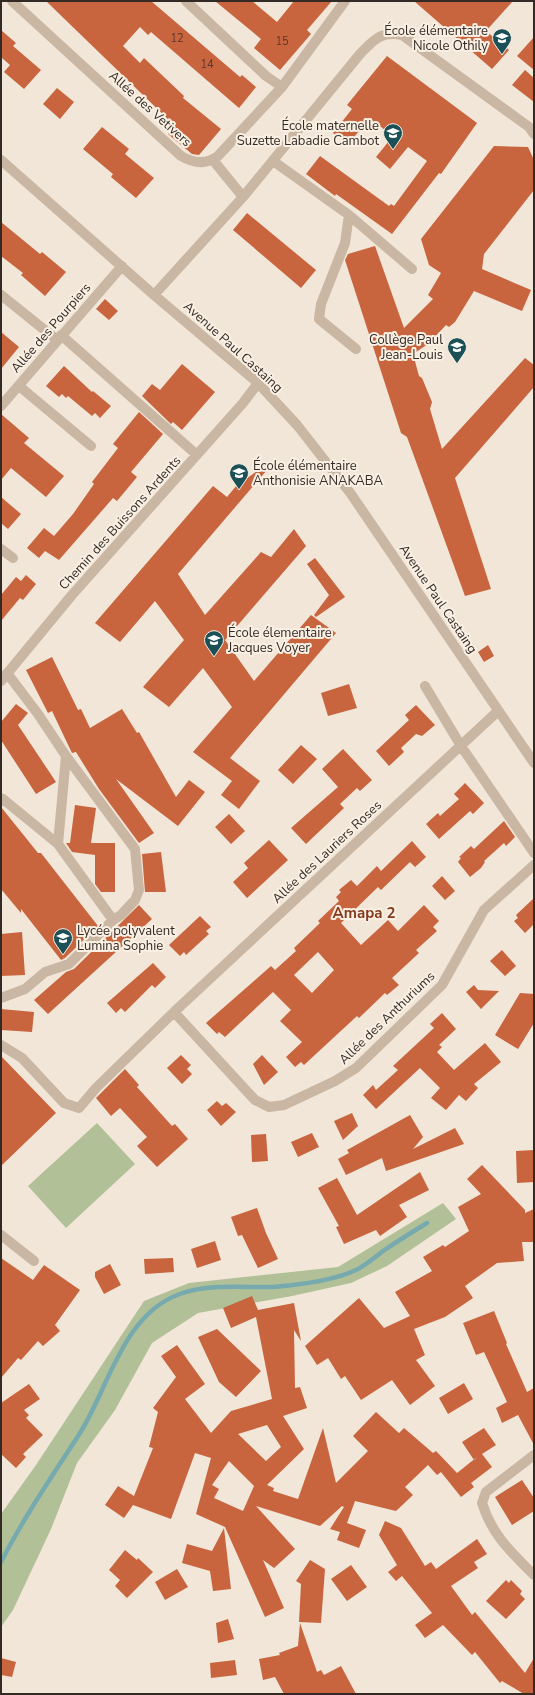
<svg xmlns="http://www.w3.org/2000/svg" width="535" height="1695" viewBox="0 0 535 1695" font-family="'Nunito Sans',sans-serif">
<style>
.green{fill:#b1c097}
.lines{fill:none;stroke-linecap:round;stroke-linejoin:round}
.stream{stroke:#76aaae;stroke-width:4.5}
.building{fill:#c8643e;fill-rule:evenodd}
.minor{stroke:#c9b6a3;stroke-width:10}
.labels{text-anchor:middle;dominant-baseline:central;stroke-width:4;stroke-linejoin:round;paint-order:stroke}
.number-label{font-size:11px;fill:#59382b}
.poi-label{font-size:13px;fill:#342a25;stroke:#f9f0e3;text-anchor:end}
.street-label{font-size:13px;fill:#342a25;stroke:#f9f0e3}
.quarter-label{font-size:15px;font-weight:bold;fill:#84391d;stroke:#f9f0e3}
</style>
<rect width="100%" height="100%" fill="#f1e6d7"/>
<path class="green" d="M97 1123 135 1164 66 1228 28 1186Z
M443 1203 456 1219 387 1266 351 1283 292 1296 198 1313 152 1343 115 1410 77 1463 51 1529 13 1610 1 1627V1514L36 1465 144 1301 189 1283 338 1267Z"/>
<g class="lines">
<path class="stream" d="M1 1562C24 1517 53 1475 80 1433 109 1387 123 1314 180 1294 210 1283 243 1288 273 1287 297 1285 335 1280 356 1270 366 1265 375 1257 383 1251 398 1241 412 1232 427 1223"/>
</g>
<path class="building" d="M46 1H151L240 77 242 75 256 87 239 108 151 32 148 35 140 27 123 46 140 63 144 58 184 96 183 98 221 129 199 155 192 154 168 134 175 126Z
M215 1H252L277 22 294 1H332L307 30 311 34 280 70 254 48 261 39Z
M414 1H513L486 31 509 50 492 69Z
M1 30 16 43 13 46 41 70 24 89 4 72 10 65 2 58 1 60Z
M534 37V70L517 56Z
M387 56 477 123 441 174 439 173 392 234 336 194 335 196 306 174 320 156 389 206 391 204 394 206 427 161 408 147 390 169 376 157 393 136 369 118 348 145 333 133 352 109 347 105Z
M525 70 534 78V102L512 85Z
M57 88 74 102 60 119 43 104Z
M102 127 129 149 125 154 154 178 136 198 111 177 113 174 83 149Z
M494 146 528 147 534 160V190L484 254 482 269 531 290 522 311 474 291 455 322 449 327 446 325 428 344 413 354 419 376 422 378 432 402 430 409 442 449 525 358 534 365V387L455 478 491 589 465 596 407 437 401 433 345 260 348 254 375 246 404 328 433 299 428 295 441 273 429 265 421 239Z
M247 213 316 270 301 288 233 230Z
M1 222 40 254 42 252 66 272 45 296 21 275 23 273 1 256Z
M105 299 118 311 109 320 96 309Z
M1 332 19 347 1 369Z
M182 364 215 392 182 430 173 422 171 424 142 396 152 384 160 390Z
M64 366 92 392 93 391 111 406 100 418 95 413 92 416 68 396 66 398 62 394 59 397 46 386Z
M139 412 163 434 131 472 137 477 117 501 113 498 59 560 45 551 39 558 27 548 44 528 54 536 73 514 94 484 92 482 118 448 113 444Z
M1 414 29 438 24 443 64 476 46 497 11 468 1 480Z
M264 466 267 470 178 574 205 615 261 552 271 557 294 529 306 546 225 640 254 681 311 615 336 633 230 758 260 781 239 809 221 795 232 781 193 752 232 707 203 668 169 707 143 687 184 640 155 601 120 642 95 623 213 486 227 497 241 480 242 482Z
M1 497 21 514 8 529 1 523Z
M315 558 345 597 316 617 314 615 329 595 307 564Z
M26 575 36 584 23 600 20 598 1 621V595L16 577 21 581Z
M488 645 494 656 484 662 478 652Z
M52 657 78 710 81 709 90 728 122 709 137 733 139 732 176 797 189 780 205 792 178 826 116 779 154 833 139 843 99 789 76 752 72 753 71 751 52 711 48 713 26 670Z
M349 684 357 708 328 716 321 693Z
M16 704 28 713 18 725 56 782 36 794 1 740V722Z
M416 705 435 725 422 736 416 734 401 748 404 752 389 766 376 751 409 720 405 715Z
M301 745 317 759 293 784 278 770Z
M343 749 372 780 360 791 357 788 340 804 344 808 306 844 291 828 338 787 322 769Z
M465 783 484 803 473 814 470 811 439 839 426 824 438 813 440 816 459 799 454 794Z
M75 805 96 808 91 843H115V892H101L95 884V855L72 852 66 843H70Z
M1 807 38 853H41L98 926 65 958 61 960 21 909V913L1 889Z
M229 814 245 831 231 844 215 827Z
M504 821 515 837 506 846 504 843 484 861 485 862 481 868 470 877 458 862 461 858 459 857 471 846 474 849Z
M269 840 288 860 247 898 233 882 248 868 244 863Z
M412 841 426 857 415 867 410 862 381 890 378 887 341 923 361 945 388 920 398 931 424 905 439 921 433 927 437 931 416 950 419 953 392 978 399 985 387 995 385 993 359 1018 357 1016 304 1065 301 1062 295 1067 286 1057 302 1042 280 1021 291 1010 273 992 225 1037 219 1032 217 1034 206 1023 271 966 275 970 296 951 294 948 320 923 318 921 339 901 336 897 341 892 339 890 351 880 357 886 377 866 381 871ZM318 952 334 970 312 993 294 975Z
M161 852 166 892H145L142 854Z
M442 876 455 891 445 900 432 886Z
M534 898V924L525 933 514 921 518 918 516 915Z
M139 905 152 919 48 1014 34 1000 66 972 74 969Z
M200 916 211 927 206 931 209 934 186 955 184 952 180 956 169 945Z
M22 932 25 975 1 976V934Z
M502 950 516 966 505 976 490 961Z
M153 963 166 977 155 988 152 985 125 1012 121 1008 116 1013 107 1003Z
M474 985 478 990 499 991 481 1009 466 992Z
M520 993 534 994V1023L518 1049 495 1035Z
M1 1009 34 1012 32 1032 1 1030Z
M442 1013 456 1029 439 1045 442 1047 437 1052 454 1070 485 1043 501 1062 474 1084 478 1088 466 1101 459 1095 446 1110 431 1098 440 1088 420 1068 376 1109 363 1095 373 1085 376 1090 398 1070 393 1066 434 1028 430 1024Z
M181 1055 191 1065 187 1069 192 1074 182 1084 167 1068Z
M262 1055 278 1072 264 1085 253 1064Z
M1 1056 56 1113 1 1166Z
M125 1069 139 1085 137 1087 172 1126 175 1124 188 1139 157 1167 137 1146 147 1137 120 1108 111 1116 96 1098Z
M217 1101 222 1106 226 1103 236 1112 221 1126 207 1110Z
M352 1113 358 1126 343 1140 334 1121Z
M410 1115 423 1137 413 1149 455 1128 464 1144 386 1171 382 1158 346 1175 338 1159 349 1153 347 1150Z
M312 1133 319 1147 298 1157 291 1142Z
M266 1134 268 1161 252 1162 251 1135Z
M534 1150V1182L517 1183 516 1151Z
M482 1165 525 1210V1213L534 1209V1242H522L524 1261 497 1263 465 1286 473 1298 445 1317 414 1329 425 1355 416 1360 435 1386 410 1405 392 1380 361 1400 345 1376 341 1379 328 1358 317 1365 305 1346 359 1298 384 1328 410 1316 395 1292 432 1271 423 1257 443 1245 445 1247 469 1231 458 1207 481 1194 467 1179Z
M420 1172 429 1190 399 1205 407 1217 380 1236 376 1230 344 1244 336 1227 339 1226 318 1188 337 1178 357 1215Z
M257 1208 266 1233 278 1259 258 1268 242 1235 238 1236 231 1217Z
M215 1241 221 1260 197 1268 191 1249Z
M1 1258 33 1280 44 1265 80 1290 55 1325 60 1331 43 1346 38 1341 21 1360 18 1358 1 1378Z
M173 1258 174 1272 145 1274 144 1259Z
M110 1264 121 1285 104 1294 95 1277V1272Z
M252 1296 258 1310 294 1303 301 1341 294 1330 295 1388 300 1387 307 1408 283 1416 304 1449 267 1485 274 1488 273 1491 298 1499 323 1428 336 1483 368 1451 353 1436 376 1412 399 1433 404 1428 433 1453 436 1451 457 1473 477 1457 474 1460 462 1442 484 1428 496 1445 482 1454 492 1467 471 1483 474 1487 461 1497 441 1472 437 1475 428 1465 405 1487 413 1495 396 1511 355 1501 347 1523 366 1530 359 1548 337 1540 340 1532 330 1529 344 1507 342 1506 320 1526 256 1506 295 1549 274 1568 263 1560 284 1608 265 1617 225 1527 196 1514 211 1458 195 1453 171 1519 133 1505 124 1518 105 1505 118 1486 134 1496 153 1448 149 1447 158 1412 153 1408 176 1377 161 1356 177 1345 205 1384 185 1399 211 1433 231 1411 272 1399 256 1317 231 1328 223 1308ZM267 1425 281 1447 266 1461 238 1434ZM229 1461 254 1486 243 1511 214 1498 219 1489 212 1485Z
M494 1311 507 1343 506 1344 527 1392 534 1388V1445L518 1415 502 1423 496 1408 507 1402 484 1352 476 1355 463 1323Z
M217 1329 261 1371 236 1397 219 1382 198 1337Z
M464 1383 473 1399 448 1414 439 1398Z
M29 1384 40 1399 24 1410 29 1415 26 1418 43 1435 23 1454 26 1457 16 1468 1 1454V1403Z
M522 1480 534 1498V1511L512 1525 495 1497Z
M385 1521 401 1528 425 1566 431 1562 436 1569 477 1539 487 1554 474 1562 478 1568 451 1586 472 1615 475 1612 525 1673 534 1658V1694H524L502 1681 500 1683 475 1652 472 1655 443 1625 425 1638 415 1625 432 1613 402 1576 396 1581 388 1572 397 1565 379 1535Z
M224 1528 231 1589 213 1591 210 1571 182 1563 187 1544 212 1551Z
M125 1550 137 1560 138 1558 153 1572 127 1598 115 1586 120 1580 109 1570Z
M310 1560 325 1569 321 1623 299 1622 301 1584 296 1581Z
M351 1565 367 1587 347 1601 331 1579Z
M177 1569 188 1587 165 1600 155 1582Z
M506 1580 509 1583 511 1580 522 1591 520 1594 525 1599 506 1619 486 1601Z
M228 1619 234 1639 218 1643 216 1623Z
M300 1623 317 1672 321 1670 324 1675 341 1666 356 1694H284L275 1677 263 1680 259 1659 280 1655 279 1653 298 1646Z
M1 1658 16 1662 12 1677 1 1675Z
M235 1660 237 1675 211 1678 210 1663Z"/>
<g class="lines">
<path class="minor" d="M12 1 181 156C193 163 206 165 218 156L282 87 345 1
M186 1 266 76 282 87
M1 160 154 295 258 383 297 425 351 494 534 763
M213 160 243 197
M273 161 349 215 412 269
M349 215 345 243 321 304 319 319 356 349
M1 295 57 340
M154 295 243 197 360 54C374 40 380 31 402 35L529 127 534 134
M61 335 197 455
M19 386 91 446
M1 406 122 266
M1 549 13 558
M7 673 38 714 66 756 58 844
M1 681 72 595 243 403 258 383
M425 686 461 746 534 853
M66 756 135 849 139 890 135 900 121 915 113 920
M1 801 3 799 58 844 113 920 69 964 45 972 25 989 1 998
M174 1012 255 1100 269 1107 284 1105 335 1081 356 1068 442 985 484 910 534 865
M1 1045 22 1058 64 1103 79 1108 96 1088 174 1012 498 711
M1 1235 34 1261
M534 1455 486 1492 482 1503C492 1535 511 1552 534 1575"/>
</g>
<defs>
<g id="school-pin" transform="scale(1)"><path d="M0 17L-7.5 6A9.5 9.5 0 1 1 7.5 6Z" fill="#1b5056" stroke="#f9f0e3"/><path d="M0-5L7-2L0 1L-7-2ZM-4 1L0 2.5L4 1V4Q0 6-4 4Z" fill="#fff"/></g>
</defs>
<g fill-rule="evenodd">
<use href="#school-pin" x="502" y="38"/>
<use href="#school-pin" x="393" y="133"/>
<use href="#school-pin" x="457" y="347"/>
<use href="#school-pin" x="239" y="473"/>
<use href="#school-pin" x="214" y="640"/>
<use href="#school-pin" x="63" y="938"/>
</g>
<g class="labels">
<g class="number-label">
<text x="177" y="38">12</text>
<text x="282" y="41">15</text>
<text x="207" y="64">14</text>
</g>
<g class="poi-label">
<text x="488" y="31">École élémentaire<tspan x="488" dy="15">Nicole Othily</tspan></text>
<text x="379" y="126">École maternelle<tspan x="379" dy="15">Suzette Labadie Cambot</tspan></text>
<text x="443" y="340">Collège Paul<tspan x="443" dy="15">Jean-Louis</tspan></text>
<text x="253" y="466" text-anchor="start">École élémentaire<tspan x="253" dy="15">Anthonisie ANAKABA</tspan></text>
<text x="228" y="633" text-anchor="start">École élementaire<tspan x="228" dy="15">Jacques Voyer</tspan></text>
<text x="77" y="931" text-anchor="start">Lycée polyvalent<tspan x="77" dy="15">Lumina Sophie</tspan></text>
</g>
<g class="street-label">
<text transform="translate(150 109) rotate(42)">Allée des Vetivers</text>
<text transform="translate(51 328) rotate(-49)">Allée des Pourpiers</text>
<text transform="translate(233 347) rotate(42)">Avenue Paul Castaing</text>
<text transform="translate(120 523) rotate(-48)">Chemin des Buissons Ardents</text>
<text transform="translate(438 599) rotate(56)">Avenue Paul Castaing</text>
<text transform="translate(327 852) rotate(-43)">Allée des Lauriers Roses</text>
<text transform="translate(387 1018) rotate(-44)">Allée des Anthuriums</text>
</g>
<g class="quarter-label">
<text x="364" y="913">Amapa 2</text>
</g>
</g>
<rect width="535" height="1695" fill="none" stroke="#342a25" stroke-width="4"/>
</svg>
